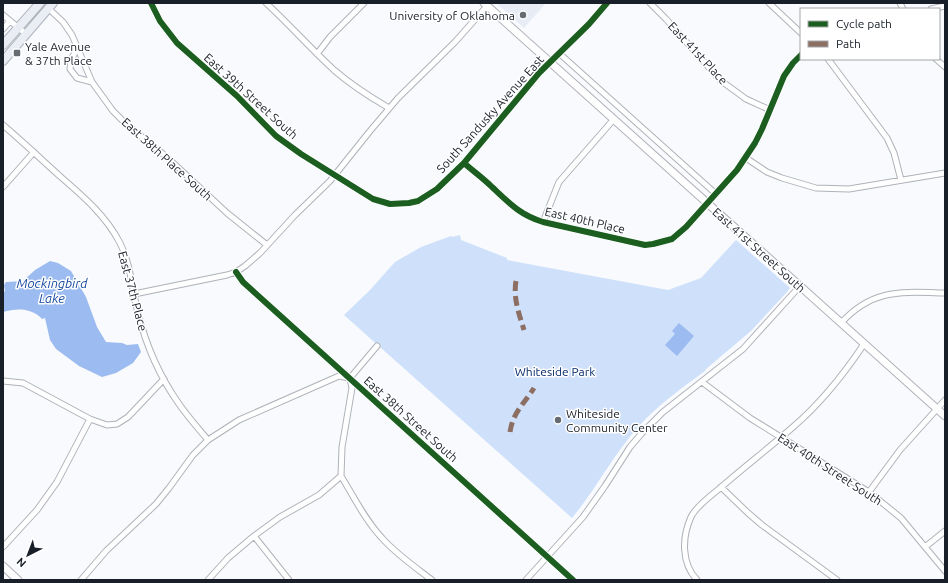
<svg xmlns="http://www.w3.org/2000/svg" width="948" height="583" viewBox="0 0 948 583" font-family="Ubuntu,sans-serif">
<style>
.built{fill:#e7ecf5}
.green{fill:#cfe0fa}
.water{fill:#9cbbf0}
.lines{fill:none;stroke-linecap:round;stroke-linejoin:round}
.street-casing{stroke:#afb2b8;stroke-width:7}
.secondary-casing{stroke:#afb2b8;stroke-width:9}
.primary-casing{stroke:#adb3be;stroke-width:10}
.street{stroke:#fefeff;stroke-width:5}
.secondary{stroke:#fefeff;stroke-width:7}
.primary{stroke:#eaedf3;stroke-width:8}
.quiet{stroke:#8d6e63;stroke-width:5;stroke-dasharray:10 5;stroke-linecap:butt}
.cycleway-casing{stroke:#fff;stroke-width:8}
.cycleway{stroke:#1b5e20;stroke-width:6}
.poi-dot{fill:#676c73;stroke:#fff;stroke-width:1.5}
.labels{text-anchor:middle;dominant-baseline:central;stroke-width:3;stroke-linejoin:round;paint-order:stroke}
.poi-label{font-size:12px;fill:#191f29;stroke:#fff;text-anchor:start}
.street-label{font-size:12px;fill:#191f29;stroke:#fff}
.park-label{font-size:12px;fill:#042969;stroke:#fff}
.water-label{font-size:13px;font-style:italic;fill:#194aa0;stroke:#fff}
</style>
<rect width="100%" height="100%" fill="#f8fafd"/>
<path class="built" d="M496 3H546L524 28Z"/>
<path class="green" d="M460 235 461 240 507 258V260L668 290 701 278 736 240 790 288 787 292 751 331 706 369 705 371C682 388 658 405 639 426 613 455 596 489 572 518L344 315 370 290 395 262 421 247 451 236 452 237Z"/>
<path class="water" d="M50 261 58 263 71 271 86 297 97 327 106 342 122 343 127 345 138 344 141 352 133 363 116 373 102 377 79 366 56 349 50 340 45 318 42 319C32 308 17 308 3 312V293L5 291 4 285 6 282 23 281 35 270Z
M679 323 694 336 677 356 665 345 675 334 672 331Z"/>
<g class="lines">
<g class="street-casing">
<path id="street" d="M151 3 160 21 177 43 237 96 276 136 301 154 373 199 390 204 409 203 418 201 437 189 464 163 539 73 589 24 607 3
M266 3C289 24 310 48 334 70 350 84 370 97 389 108
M650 3 666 19 720 80 746 99 770 110
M769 3 801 33
M900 3 903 9
M48 8 63 22 72 35 92 82 113 111 125 123 169 159 227 213 267 245
M931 9 945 6
M3 15 26 34
M3 29 10 21
M78 47 71 60 70 69 77 78 92 82
M317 54 330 37 364 3
M560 54 716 194
M828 59 887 138 894 153 901 180
M936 59 945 67
M3 125C23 142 42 160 62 178 84 197 106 216 120 243 131 265 132 290 138 313 146 345 160 377 179 404 188 417 198 428 208 440
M746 158 767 172 782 178 816 188 849 189 945 173
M464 163C473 171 483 178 492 187 509 203 520 215 543 222L645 245 653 244 672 239 686 227 737 170 755 143 762 129 784 76 793 63 801 55
M3 187 34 152
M543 222 559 182 614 119
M236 272 243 282 573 580
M134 294 227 275 236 272 245 266 260 253 295 215 330 181 370 131 398 98 455 42 487 6
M841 323C873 288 902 292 945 293
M350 378 377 346
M3 381 23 383 90 419 107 425 117 424 128 417 164 379
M702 382 750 418 869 492 901 518 945 571
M341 476C354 497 365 520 382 538 396 554 415 567 432 580
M721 487 748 513 762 525 837 580
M869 492 900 450 945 400
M254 536 289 580
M3 547 37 510 57 482 90 419
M925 547 945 531
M81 580 106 551 156 504 169 488 193 455 208 440 239 420 339 376 349 378
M208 580 228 558 254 536 280 517 319 495 341 476 342 447 352 388 350 379
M526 580 583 517 605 486 630 447 642 433 663 412 743 349 800 286
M697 580C681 563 682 537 691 517 695 508 710 496 719 489 743 468 769 448 793 427 821 403 844 374 864 344"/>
</g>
<g class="secondary-casing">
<path id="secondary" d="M484 3 945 416
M3 566 18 580"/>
</g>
<g class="primary-casing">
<path id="primary" d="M3 45 40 3
M3 61 53 3"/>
</g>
<use href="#street" class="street"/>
<use href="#secondary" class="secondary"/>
<use href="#primary" class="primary"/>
<path class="quiet" d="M516 281C513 298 519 314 524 330
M510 432C513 412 524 404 534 388"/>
<g class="cycleway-casing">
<path id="cycleway" d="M151 3 160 21 177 43 237 96 276 136 301 154 373 199 390 204 409 203 418 201 437 189 464 163 539 73 589 24 607 3
M464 163C473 171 483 178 492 187 509 203 520 215 543 222L645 245 653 244 672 239 686 227 737 170 755 143 762 129 784 76 793 63 801 55
M236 272 243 282 573 580"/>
</g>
<use href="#cycleway" class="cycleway"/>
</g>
<g class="poi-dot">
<circle cx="523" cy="15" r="4"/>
<rect x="13" y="49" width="8" height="8" rx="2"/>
<circle cx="558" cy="420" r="4"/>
</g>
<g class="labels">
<g class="poi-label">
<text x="515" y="15" text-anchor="end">University of Oklahoma</text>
<text x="25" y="46">Yale Avenue<tspan x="25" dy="14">&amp; 37th Place</tspan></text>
<text x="566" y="413">Whiteside<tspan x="566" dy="14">Community Center</tspan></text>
</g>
<g class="street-label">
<text transform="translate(698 53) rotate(47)">East 41st Place</text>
<text transform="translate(251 96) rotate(42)">East 39th Street South</text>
<text transform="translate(490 114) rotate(-48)">South Sandusky Avenue East</text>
<text transform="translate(167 159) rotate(42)">East 38th Place South</text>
<text transform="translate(585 220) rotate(13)">East 40th Place</text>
<text transform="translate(759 250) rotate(42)">East 41st Street South</text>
<text transform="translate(133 291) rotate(75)">East 37th Place</text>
<text transform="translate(411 419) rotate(42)">East 38th Street South</text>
<text transform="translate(830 469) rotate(33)">East 40th Street South</text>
</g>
<g class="park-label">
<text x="555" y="371">Whiteside Park</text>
</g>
<g class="water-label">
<text x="52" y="283">Mockingbird<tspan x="52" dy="15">Lake</tspan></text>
</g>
</g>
<rect width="948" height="583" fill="none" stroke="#191f29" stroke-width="8"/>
<rect x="800" y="8" width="140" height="52" fill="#ffffff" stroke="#a3a5a9"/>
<rect x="808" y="21" width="20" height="6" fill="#1b5e20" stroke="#a3a5a9"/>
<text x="836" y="28" font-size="12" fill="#191f29">Cycle path</text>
<rect x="808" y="41" width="20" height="6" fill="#8d6e63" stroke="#a3a5a9"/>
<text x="836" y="48" font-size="12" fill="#191f29">Path</text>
<g transform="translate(28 555) rotate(222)" stroke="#ffffff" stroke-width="3" paint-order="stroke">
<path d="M0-3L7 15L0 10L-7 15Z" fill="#191f29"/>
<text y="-6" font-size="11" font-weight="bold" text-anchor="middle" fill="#191f29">N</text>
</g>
</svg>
